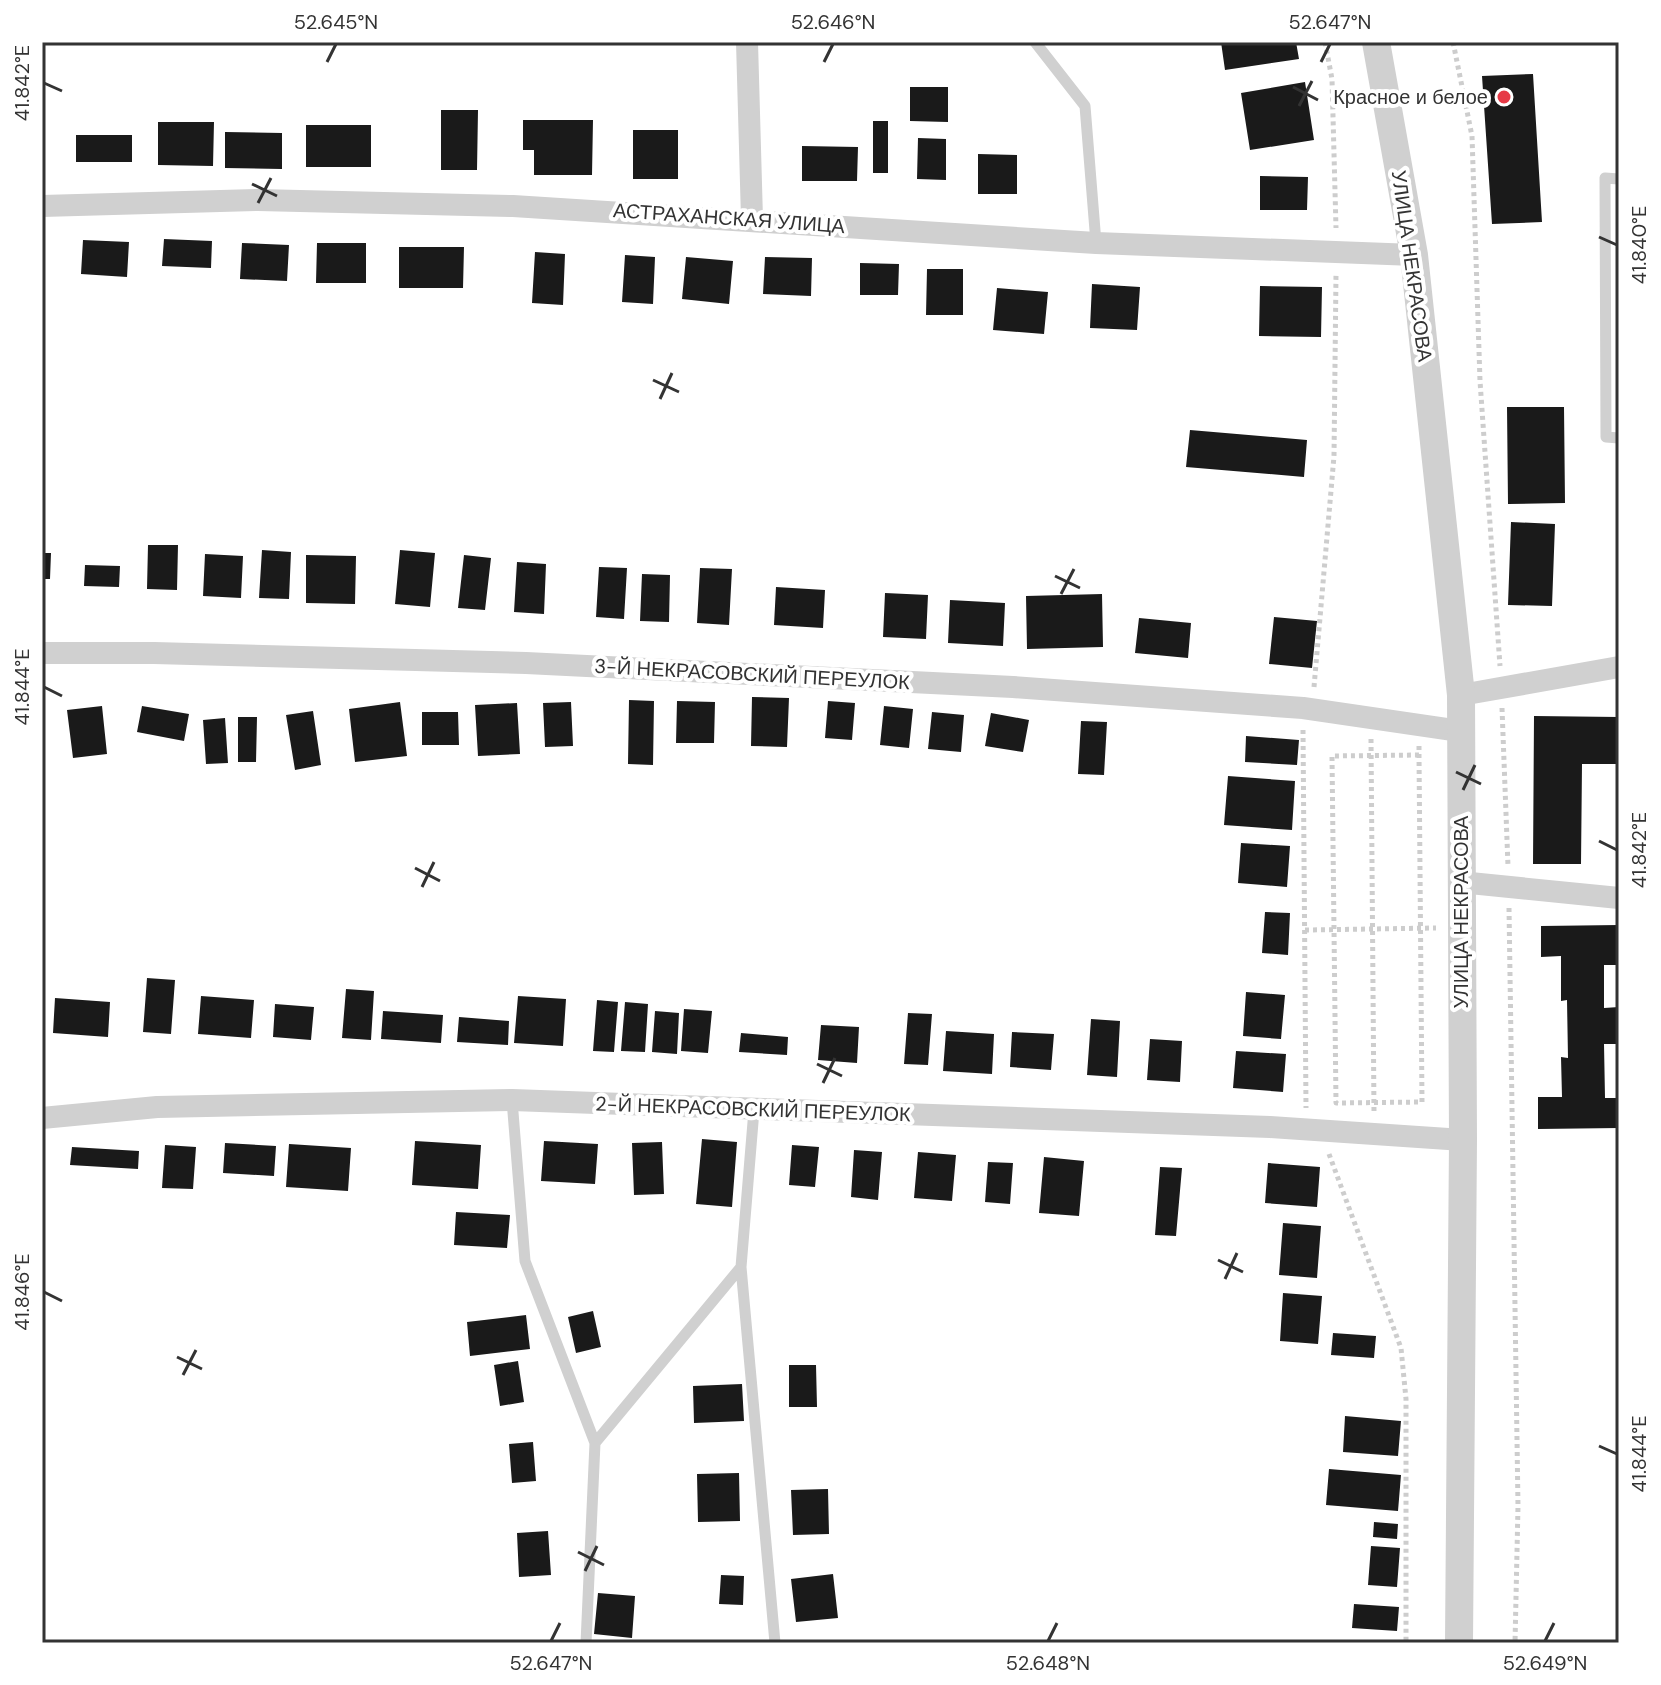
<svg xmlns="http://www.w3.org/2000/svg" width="1661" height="1685" viewBox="0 0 1661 1685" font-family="'DM Sans',sans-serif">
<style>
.building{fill:#1a1a1a}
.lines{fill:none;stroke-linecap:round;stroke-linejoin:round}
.path{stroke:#cdcdcd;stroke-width:5;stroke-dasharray:4 4;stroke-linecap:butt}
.service{stroke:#d0d0d0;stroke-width:11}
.minor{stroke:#d0d0d0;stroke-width:22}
.tertiary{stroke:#d0d0d0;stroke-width:28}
.ticks{fill:none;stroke:#333;stroke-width:3}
.poi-dot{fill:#e63946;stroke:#fff;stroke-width:3}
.labels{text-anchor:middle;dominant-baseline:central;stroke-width:8;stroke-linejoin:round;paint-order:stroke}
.poi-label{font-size:20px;fill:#333;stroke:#fff;text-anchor:end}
.street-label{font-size:20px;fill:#333;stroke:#fff}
.neatline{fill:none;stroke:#333;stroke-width:3}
.ticks-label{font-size:20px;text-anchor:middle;fill:#333}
</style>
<rect width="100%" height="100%" fill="#fff"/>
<path class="building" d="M1221 42H1296L1299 59 1225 70Z
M1533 74 1542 222 1492 224 1482 76Z
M1305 82 1314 140 1250 150 1241 93Z
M910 87H948V122L910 121Z
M441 110H478L477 170H441Z
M523 120H593L592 175H534V150H523Z
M873 121H888V173H873Z
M158 122H214L213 166 158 165Z
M306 125H371V167H306Z
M633 130H678V179H633Z
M225 132 282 133V169L225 168Z
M76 135H132V162H76Z
M918 138 946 139V180L917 179Z
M802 146 858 147 857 181H802Z
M978 154 1017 155V194H978Z
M1260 176 1308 177 1307 210H1260Z
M164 239 212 241 211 268 162 266Z
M83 240 129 242 127 277 81 274Z
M242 243 289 245 287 281 240 279Z
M317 243H366V283H316Z
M399 247H464L463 288H399Z
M535 252 565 254 563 305 532 303Z
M625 255 655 257 653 304 622 302Z
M686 257 733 261 729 304 682 299Z
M765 257 812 258 811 296 763 294Z
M860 263 899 264 898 295H860Z
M927 269H963V315H926Z
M1092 284 1140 287 1137 330 1090 328Z
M1260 286 1322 287 1321 337 1259 336Z
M997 288 1048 292 1044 334 993 330Z
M1507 407H1564L1565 503 1508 504Z
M1190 430 1307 440 1304 477 1186 467Z
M1511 522 1555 524 1552 606 1508 605Z
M148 545H178L177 590 147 589Z
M262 550 291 552 289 599 259 598Z
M400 550 435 553 430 607 395 604Z
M42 553H51L50 579H42Z
M205 554 243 556 241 598 203 596Z
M306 555 356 556 355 604 306 603Z
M464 555 491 558 485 610 458 608Z
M517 562 546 564 544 614 514 612Z
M85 565 120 566 119 587 84 586Z
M599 567 627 568 624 619 596 617Z
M700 568 732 569 729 625 697 623Z
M642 574 670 575 669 622 640 621Z
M776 587 825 590 823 628 774 625Z
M885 593 928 595 926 639 883 637Z
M1102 594 1103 647 1027 649 1026 596Z
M950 600 1005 603 1003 646 948 643Z
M1274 617 1317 621 1312 668 1269 664Z
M1139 618 1191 623 1188 658 1135 653Z
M752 697 789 698 787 747 751 746Z
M629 700 654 701 653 765 628 764Z
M677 701 715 702 714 743H676Z
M828 701 855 703 852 740 825 738Z
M400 702 407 756 355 762 349 709Z
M571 702 573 746 545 747 543 703Z
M517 703 520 754 478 756 475 705Z
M102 706 107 754 73 758 67 710Z
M142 706 189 714 184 741 137 732Z
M884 706 913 709 909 748 880 745Z
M313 711 321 765 295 770 286 715Z
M422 712H458L459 745H422Z
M932 712 964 715 961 752 928 749Z
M991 713 1029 720 1023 752 985 746Z
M1534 716 1619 717V764H1582L1581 864H1533Z
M238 717H257L256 762H238Z
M225 718 228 763 206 764 203 720Z
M1081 721 1107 722 1104 775 1078 774Z
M1246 736 1299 740 1297 765 1245 762Z
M1228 776 1295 781 1292 830 1224 825Z
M1241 843 1290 846 1287 887 1238 883Z
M1265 912 1290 913 1288 955 1262 953Z
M1619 925V965H1604V1008L1619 1007V1044H1604L1605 1098H1619V1128L1538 1129V1097H1562L1561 1057 1568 1058 1567 1000 1561 1001V956L1541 957V926Z
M147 978 175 980 171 1034 143 1032Z
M346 989 374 991 371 1040 342 1038Z
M1246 992 1285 995 1281 1039 1243 1036Z
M201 996 254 1000 251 1038 198 1034Z
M518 996 566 999 563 1046 514 1043Z
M55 998 110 1002 108 1037 53 1033Z
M597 1000 618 1002 614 1052 593 1051Z
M625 1002 648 1004 645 1052 621 1051Z
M275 1004 314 1007 311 1040 273 1037Z
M684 1009 712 1011 708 1053 681 1051Z
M383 1011 443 1015 441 1043 381 1039Z
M655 1011 679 1013 677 1054 652 1052Z
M908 1013 932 1014 928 1065 904 1064Z
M459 1017 509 1021 508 1045 457 1042Z
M1091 1019 1120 1021 1117 1077 1087 1075Z
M821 1025 859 1027 857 1063 818 1060Z
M946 1031 994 1034 992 1074 943 1071Z
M1012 1032 1054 1034 1051 1070 1010 1067Z
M741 1033 788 1037 787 1055 739 1052Z
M1150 1039 1182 1041 1180 1082 1147 1080Z
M1236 1051 1286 1054 1283 1092 1233 1088Z
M702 1139 737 1142 732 1207 696 1204Z
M415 1141 481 1145 478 1189 412 1185Z
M544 1141 598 1144 595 1184 541 1181Z
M662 1142 664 1194 634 1195 632 1143Z
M225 1143 276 1146 274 1176 223 1173Z
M289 1144 351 1148 348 1191 286 1187Z
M165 1145 196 1147 193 1189 162 1188Z
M792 1145 819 1147 815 1187 789 1185Z
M72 1147 139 1151 138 1169 70 1165Z
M854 1150 882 1152 878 1200 851 1197Z
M918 1152 956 1155 952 1201 914 1198Z
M1044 1157 1084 1161 1079 1216 1039 1213Z
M988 1162 1013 1163 1010 1204 985 1202Z
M1268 1163 1320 1167 1317 1207 1265 1203Z
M1160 1167 1182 1168 1176 1236 1155 1235Z
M456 1212 510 1215 507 1248 454 1245Z
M1283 1223 1321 1226 1317 1278 1279 1275Z
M1283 1293 1322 1296 1318 1344 1280 1341Z
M593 1311 601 1347 576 1353 568 1317Z
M526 1315 530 1349 470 1356 467 1322Z
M1333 1333 1376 1336 1374 1358 1331 1355Z
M518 1361 524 1402 500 1406 494 1365Z
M789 1365H816L817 1407H789Z
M742 1384 744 1421 694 1423 693 1386Z
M1345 1416 1401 1421 1398 1456 1343 1452Z
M533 1442 536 1481 512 1483 509 1444Z
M1329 1469 1401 1475 1398 1511 1326 1505Z
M739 1473 740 1521 698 1522 697 1474Z
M828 1489 829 1534 793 1535 791 1490Z
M1374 1522 1398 1524 1397 1539 1373 1537Z
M548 1531 551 1575 519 1577 517 1533Z
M1371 1546 1400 1548 1397 1587 1368 1585Z
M833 1574 838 1618 796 1622 791 1579Z
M721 1575 744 1576 743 1605 719 1604Z
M598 1593 635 1596 632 1638 594 1634Z
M1354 1604 1399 1607 1397 1631 1352 1628Z"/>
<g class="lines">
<path class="path" d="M1325 42 1332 79 1336 228
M1453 42 1472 136 1480 381 1500 666
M1314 687 1334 456 1336 274
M1502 708 1508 866
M1303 730 1306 1108
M1371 739 1374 1113
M1419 746V755L1422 1102 1336 1103 1332 756 1419 755
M1509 908 1518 1506 1515 1643
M1305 930 1436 928
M1329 1154 1401 1348 1406 1399V1643"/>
<path class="service" d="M1035 42 1085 106 1096 243
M1619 179 1605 178 1606 437 1619 438
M512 1100 525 1261 595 1443 586 1643
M741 1267 775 1643
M595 1443 741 1267 754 1110"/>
<path class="minor" d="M747 42 752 219
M42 206 258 200 513 206 1096 243 1414 255
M42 653H154L526 663 1013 687 1303 708 1460 731
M1461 695 1619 667
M1460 882 1619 898
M42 1118 157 1107 512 1100 1270 1127 1463 1140"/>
<path class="tertiary" d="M1376 42 1414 255 1461 695 1463 1140 1459 1643"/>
</g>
<path class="ticks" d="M327 62 336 44M824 62 833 44M1321 62 1330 44M44 83 62 91M1293 87 1318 100M1299 106 1312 81M252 184 277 196M258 203 271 178M1599 237 1617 245M653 380 679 392M660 399 672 373M1055 576 1080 588M1061 594 1074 569M44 687 62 696M1456 772 1481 784M1463 790 1475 765M1599 841 1617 850M415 868 440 881M422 887 434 862M817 1064 842 1076M823 1083 835 1058M1218 1260 1243 1272M1225 1279 1237 1253M44 1292 62 1301M177 1357 202 1369M183 1375 196 1350M1599 1446 1617 1454M578 1552 604 1565M585 1571 597 1546M551 1641 560 1623M1048 1641 1057 1623M1545 1641 1554 1623"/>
<circle class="poi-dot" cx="1504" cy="97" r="8"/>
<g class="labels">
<g class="poi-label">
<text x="1488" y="97">Красное и белое</text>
</g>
<g class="street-label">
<text transform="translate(729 218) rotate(4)">АСТРАХАНСКАЯ УЛИЦА</text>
<text transform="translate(1412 266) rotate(82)">УЛИЦА НЕКРАСОВА</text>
<text transform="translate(752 674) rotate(3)">3-Й НЕКРАСОВСКИЙ ПЕРЕУЛОК</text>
<text transform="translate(1461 912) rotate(-90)">УЛИЦА НЕКРАСОВА</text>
<text transform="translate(753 1109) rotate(2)">2-Й НЕКРАСОВСКИЙ ПЕРЕУЛОК</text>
</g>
</g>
<rect width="1661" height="1685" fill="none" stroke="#ffffff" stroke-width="88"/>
<rect x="44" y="44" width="1573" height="1597" class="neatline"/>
<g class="ticks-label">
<text x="336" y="29">52.645°N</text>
<text x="833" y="29">52.646°N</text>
<text x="1330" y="29">52.647°N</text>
<text transform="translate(22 83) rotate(-90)" y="7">41.842°E</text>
<text transform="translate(1639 245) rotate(-90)" y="7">41.840°E</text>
<text transform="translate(22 687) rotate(-90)" y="7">41.844°E</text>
<text transform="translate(1639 850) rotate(-90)" y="7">41.842°E</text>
<text transform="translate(22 1292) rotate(-90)" y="7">41.846°E</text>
<text transform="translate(1639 1454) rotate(-90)" y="7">41.844°E</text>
<text x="551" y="1670">52.647°N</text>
<text x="1048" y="1670">52.648°N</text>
<text x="1545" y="1670">52.649°N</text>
</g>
</svg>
